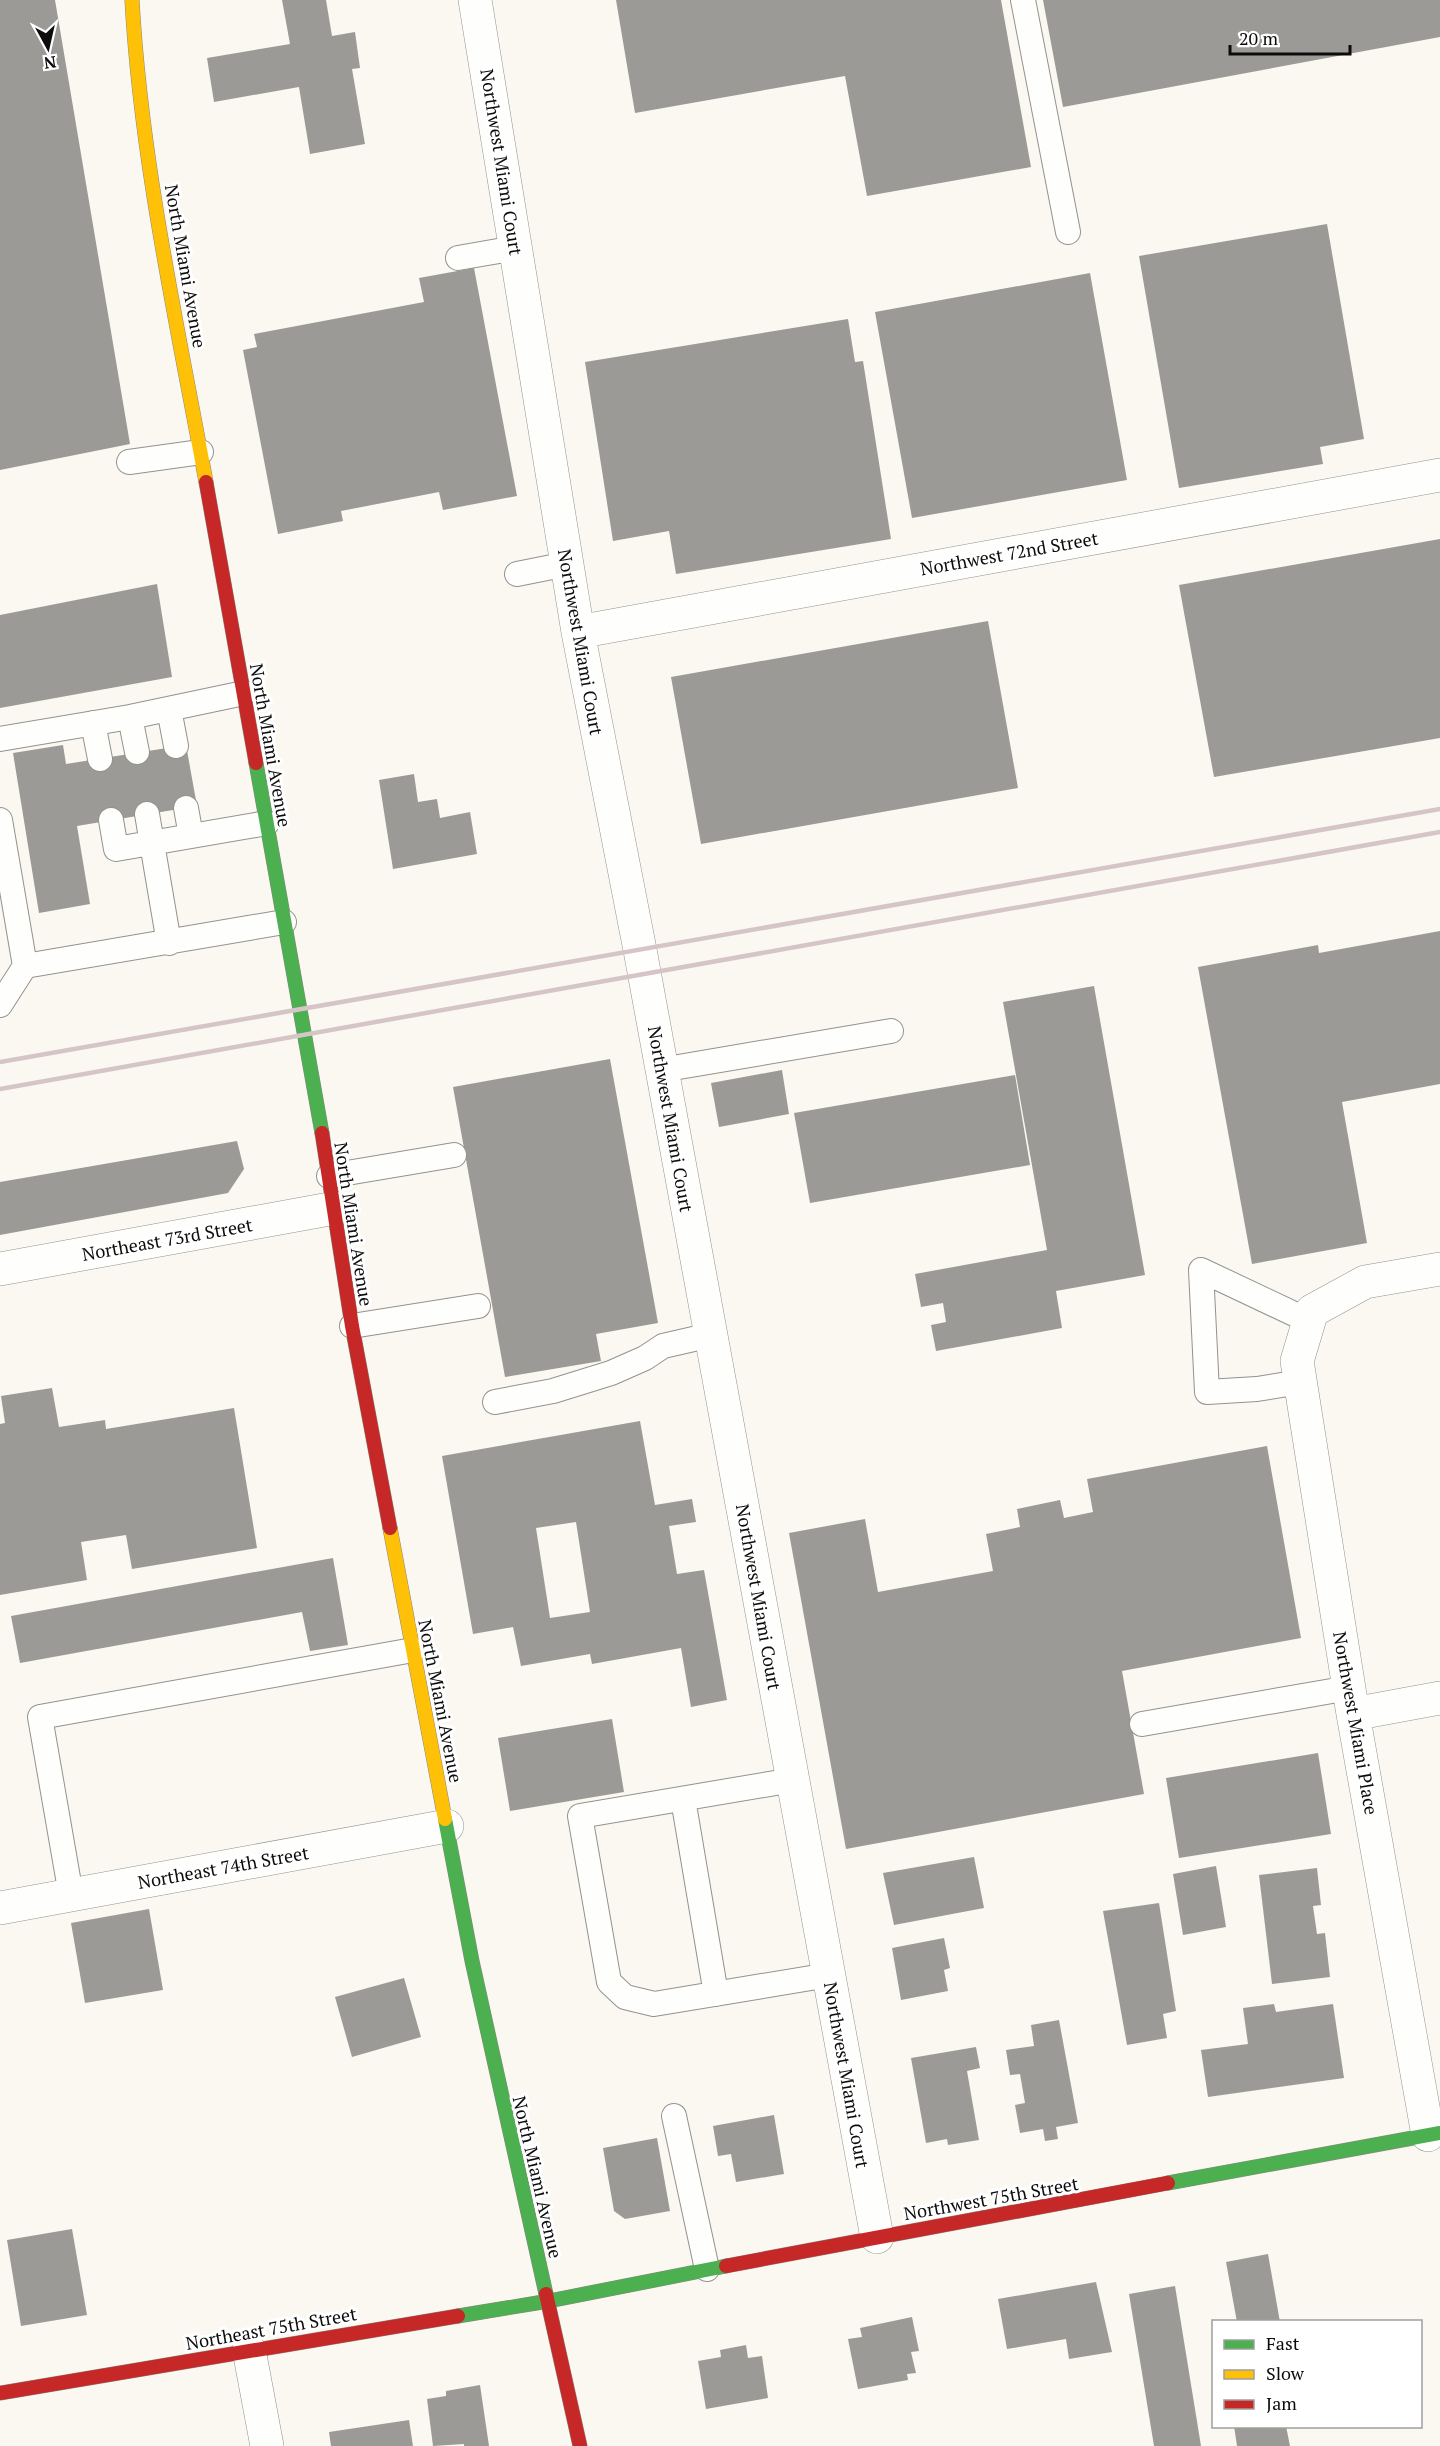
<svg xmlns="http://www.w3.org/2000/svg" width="1440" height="2446" viewBox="0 0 1440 2446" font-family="'PT Serif',serif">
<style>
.building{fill:#9c9a96;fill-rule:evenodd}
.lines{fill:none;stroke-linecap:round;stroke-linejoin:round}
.lane-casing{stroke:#93928f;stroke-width:26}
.street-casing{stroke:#93928f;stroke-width:34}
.fast-casing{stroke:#8a8985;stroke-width:15}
.slow-casing{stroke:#8a8985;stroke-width:15}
.jam-casing{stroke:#8a8985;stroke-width:15}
.lane{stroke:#fefefd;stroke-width:24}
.street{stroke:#fefefd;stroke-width:33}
.fast{stroke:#4caf50;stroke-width:14}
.slow{stroke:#ffc107;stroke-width:14}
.jam{stroke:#c62828;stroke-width:14}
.rail{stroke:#d6c5c6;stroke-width:4.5}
.labels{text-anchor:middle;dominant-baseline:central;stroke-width:6;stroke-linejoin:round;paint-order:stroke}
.street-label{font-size:18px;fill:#0c0c0c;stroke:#fff}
</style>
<rect width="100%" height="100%" fill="#faf8f0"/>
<path class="building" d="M0 0H55L130 444 0 470Z
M282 0H326L332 36 355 32 360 68 352 69 365 144 310 154 299 87 214 102 207 58 290 44Z
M616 0H1001L1031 167 867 196 845 76 635 113Z
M1043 0H1440V37L1063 107Z
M1327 224 1364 439 1320 447 1323 464 1179 488 1139 256Z
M474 268 517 496 443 510 439 492 341 511 343 521 278 534 243 350 257 347 254 334 424 302 419 278Z
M1090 273 1127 480 912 518 875 312Z
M848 319 855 362 863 361 891 539 676 574 669 531 613 541 585 362Z
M1440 539V738L1214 777 1179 585Z
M157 584 172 677 0 708V615Z
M988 621 1018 788 701 844 671 677Z
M63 745 66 764 186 745 197 806 77 826 90 904 39 913 13 753Z
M414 774 418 802 437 799 440 818 470 812 477 854 393 869 379 780Z
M1440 931V1084L1342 1102 1367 1243 1252 1264 1198 967 1318 945 1319 953Z
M1094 986 1145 1275 1056 1291 1062 1328 936 1351 931 1325 946 1322 943 1303 921 1307 915 1274 1047 1250 1003 1002Z
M610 1059 658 1323 596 1334 601 1361 505 1377 453 1087Z
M782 1070 789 1114 719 1127 711 1083Z
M1015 1075 1030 1165 810 1203 794 1113Z
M237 1141 244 1169 228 1193 0 1235V1182Z
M52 1388 59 1427 105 1420 106 1429 234 1408 257 1548 132 1569 126 1535 81 1542 87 1580 0 1595V1424L5 1423 1 1396Z
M640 1421 655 1505 692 1499 696 1522 669 1526 677 1574 704 1570 727 1700 691 1707 681 1648 592 1664 590 1654 521 1666 513 1627 473 1634 442 1456ZM576 1522 590 1612 550 1618 536 1528Z
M1267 1446 1301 1638 1122 1671 1144 1794 846 1849 789 1533 865 1519 878 1592 993 1571 986 1534 1020 1527 1017 1509 1060 1500 1064 1518 1093 1512 1087 1479Z
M333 1558 348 1645 310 1651 302 1612 20 1663 11 1616Z
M612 1719 624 1792 510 1811 498 1738Z
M1318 1753 1331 1834 1179 1858 1166 1778Z
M974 1857 984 1908 894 1925 883 1873Z
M1216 1866 1226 1927 1183 1935 1173 1874Z
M1317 1868 1321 1905 1313 1906 1317 1934 1325 1933 1330 1977 1272 1984 1259 1875Z
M1159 1903 1176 2011 1163 2014 1167 2038 1127 2045 1103 1911Z
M149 1909 163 1990 85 2003 71 1923Z
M944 1938 950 1968 944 1970 948 1991 901 2000 892 1948Z
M404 1978 421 2037 352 2057 335 1997Z
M1274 2004 1276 2012 1333 2004 1344 2078 1208 2097 1201 2050 1248 2044 1243 2008Z
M1059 2020 1078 2123 1056 2127 1058 2139 1045 2141 1043 2129 1020 2133 1015 2105 1025 2103 1020 2074 1010 2075 1006 2050 1034 2046 1031 2025Z
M976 2047 980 2068 967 2071 979 2140 948 2145 947 2139 926 2143 911 2058Z
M774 2115 784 2174 736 2182 731 2154 718 2156 713 2126Z
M657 2138 670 2211 625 2219 614 2211 603 2148Z
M72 2229 87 2315 21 2326 7 2240Z
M1268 2254 1280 2322H1237L1226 2262Z
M1096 2282 1112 2352 1069 2359 1066 2339 1007 2349 998 2299Z
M1175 2286 1201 2446H1154L1129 2294Z
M912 2317 919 2351 911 2352 916 2373 907 2374 908 2380 858 2389 848 2339 862 2337 860 2328Z
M746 2345 748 2358 762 2356 768 2398 706 2409 698 2361 721 2357 720 2350Z
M480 2385 489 2446H464V2444L433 2446 427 2399 446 2396V2391Z
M409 2420 413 2446H331L329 2432Z
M1234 2426H1286L1290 2446H1237Z"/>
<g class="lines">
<g class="lane-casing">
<path id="lane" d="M1023 0 1068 232
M458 258 516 248
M129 462 201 452
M517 574 567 564
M169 709 176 746
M130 717 137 752
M93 723 100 759
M0 739 130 717 244 693
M186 808 191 836
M147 814 169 943
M0 820 25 966 284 922
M111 820 116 849 267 823
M0 1005 25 966
M661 1070 891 1031
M329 1176 454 1155
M352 1326 478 1306
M1300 1382 1257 1389 1207 1392 1201 1270 1309 1321
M495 1402 553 1391 611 1373 645 1358 663 1346 711 1335
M1142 1724 1349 1688
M793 1780 580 1816 609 1982 625 1997 654 2004 829 1975
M683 1799 716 1994
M71 1895 40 1717 413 1650
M674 2116 707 2269"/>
</g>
<g class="street-casing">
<path id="street" d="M475 0 578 632 640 950 877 2237
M578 632 1440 475
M0 1269 335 1208
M1353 1714 1440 1698
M0 1908 447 1826
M1428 2135 1353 1714 1297 1361 1312 1311 1365 1282 1440 1269
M249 2350 267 2446"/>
</g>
<g class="fast-casing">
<path id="fast" d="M256 763 322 1133
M445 1819 472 1961 546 2294
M1168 2183 1440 2133
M458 2316 549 2301 726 2266"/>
</g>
<g class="slow-casing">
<path id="slow" d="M132 0C141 162 177 323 206 482
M390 1528 445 1819"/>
</g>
<g class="jam-casing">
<path id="jam" d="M206 482 256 763
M322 1133 352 1326 390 1528
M726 2266 1168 2183
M546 2294 580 2446
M0 2393 458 2316"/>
</g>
<use href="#lane" class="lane"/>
<use href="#street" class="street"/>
<use href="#fast" class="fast"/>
<use href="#slow" class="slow"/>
<use href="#jam" class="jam"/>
<path class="rail" d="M0 1062 1440 809
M0 1089 1440 832"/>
</g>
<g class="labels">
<g class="street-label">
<text transform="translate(502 162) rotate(81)">Northwest Miami Court</text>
<text transform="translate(186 266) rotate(80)">North Miami Avenue</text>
<text transform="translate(1009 553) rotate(-10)">Northwest 72nd Street</text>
<text transform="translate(581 642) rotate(80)">Northwest Miami Court</text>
<text transform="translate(271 745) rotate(80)">North Miami Avenue</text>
<text transform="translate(671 1119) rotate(80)">Northwest Miami Court</text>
<text transform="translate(354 1224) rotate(81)">North Miami Avenue</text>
<text transform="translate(167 1239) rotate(-10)">Northeast 73rd Street</text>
<text transform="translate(759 1597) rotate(80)">Northwest Miami Court</text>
<text transform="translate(441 1701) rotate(79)">North Miami Avenue</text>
<text transform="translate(1356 1723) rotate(80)">Northwest Miami Place</text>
<text transform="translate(223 1867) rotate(-10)">Northeast 74th Street</text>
<text transform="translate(847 2075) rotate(80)">Northwest Miami Court</text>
<text transform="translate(538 2177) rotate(77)">North Miami Avenue</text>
<text transform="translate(991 2198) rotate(-10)">Northwest 75th Street</text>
<text transform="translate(271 2328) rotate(-10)">Northeast 75th Street</text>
</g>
</g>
<rect x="1212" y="2320" width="210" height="108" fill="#ffffff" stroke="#9e9e9e" stroke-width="1.5"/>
<rect x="1224" y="2340" width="30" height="9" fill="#4caf50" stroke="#9e9e9e" stroke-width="1.5"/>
<text x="1266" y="2350" font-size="18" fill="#0c0c0c">Fast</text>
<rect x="1224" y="2370" width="30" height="9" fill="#ffc107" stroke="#9e9e9e" stroke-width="1.5"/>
<text x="1266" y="2380" font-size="18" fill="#0c0c0c">Slow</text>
<rect x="1224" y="2400" width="30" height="9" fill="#c62828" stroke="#9e9e9e" stroke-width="1.5"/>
<text x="1266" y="2410" font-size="18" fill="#0c0c0c">Jam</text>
<g transform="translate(48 48) rotate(172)" stroke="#ffffff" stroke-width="4.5" paint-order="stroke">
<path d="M0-4.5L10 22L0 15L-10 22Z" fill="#0c0c0c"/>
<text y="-9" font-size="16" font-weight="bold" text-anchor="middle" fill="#0c0c0c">N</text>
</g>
<path d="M1230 45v9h120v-9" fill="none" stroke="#0c0c0c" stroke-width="3"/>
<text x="1239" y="45" font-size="18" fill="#0c0c0c" stroke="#ffffff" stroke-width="4.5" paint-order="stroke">20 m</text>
</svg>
